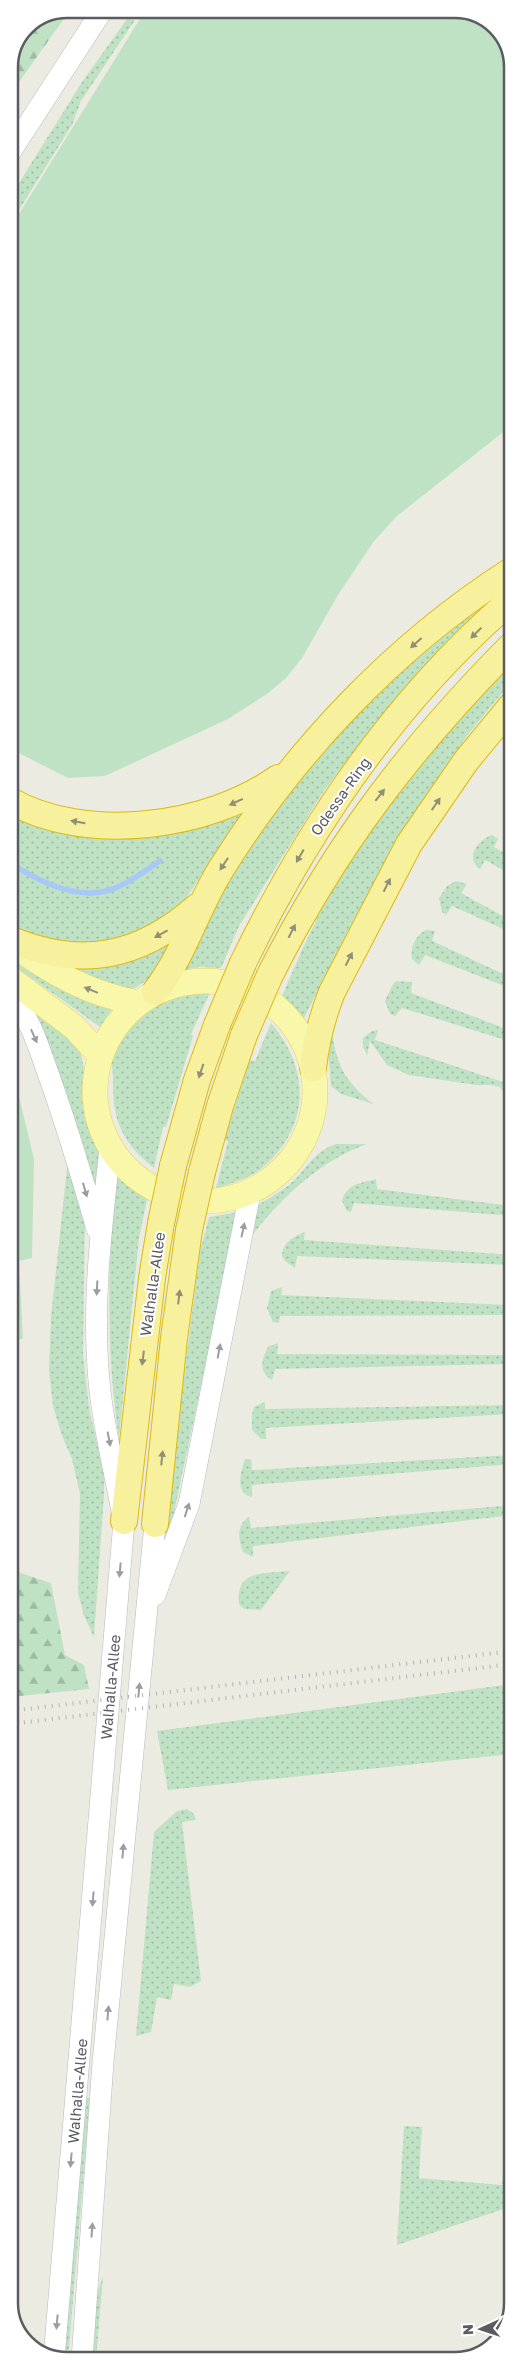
<svg xmlns="http://www.w3.org/2000/svg" width="521" height="2369" viewBox="0 0 521 2369" font-family="'Golos Text',sans-serif">
<style>
.grass{fill:url(#grass-dots)}
.forest{fill:url(#forest-firs)}
.park{fill:#c0e2c4}
.lines{fill:none;stroke-linecap:round;stroke-linejoin:round}
.stream{stroke:#a6c9f8;stroke-width:5.5}
.secondary-casing{stroke:#b7b9bf;stroke-width:22}
.primary-casing{stroke:#e6d361;stroke-width:26}
.trunk-casing{stroke:#ddb911;stroke-width:28}
.secondary{stroke:#fff;stroke-width:21}
.primary{stroke:#f9f7aa;stroke-width:25}
.trunk{stroke:#f7f09d;stroke-width:26}
.rail{stroke:#b2b3b3;stroke-width:4;stroke-dasharray:1 6;stroke-linecap:butt}
.trunk-bridge-casing{stroke:#ddb911;stroke-width:28;stroke-linecap:butt}
.trunk-bridge{stroke:#f7f09d;stroke-width:26}
.oneway{fill:#919077}
.oneway2{fill:#92927b}
.oneway3{fill:#9c9da1}
.labels{text-anchor:middle;dominant-baseline:central;stroke-width:4;stroke-linejoin:round;paint-order:stroke}
.street-label{font-size:15px;fill:#5a5c62;stroke:#fff}
.rim{fill:none;stroke:#5a5c62;stroke-width:2.5}
</style>
<defs>
<pattern id="grass-dots" width="8" height="8" patternUnits="userSpaceOnUse" patternTransform="scale(1.25)"><rect width="8" height="8" fill="#c0e2c4"/><path d="M2 2h.1M6 6h.1" fill="none" stroke="#9fbaa3" stroke-width="1.8" stroke-linecap="round"/></pattern>
<pattern id="forest-firs" width="22" height="20" patternUnits="userSpaceOnUse" patternTransform="scale(1.25)"><rect width="22" height="20" fill="#c0e2c4"/><path d="M5 1l3.5 6h-7zM16 11l3.5 6h-7z" fill="#9fbaa3"/></pattern>
</defs>
<rect width="100%" height="100%" fill="#ecebe2"/>
<path class="grass" d="M127 19 135 20 81 101 72 125 9 226V199L82 82Z
M511 581 390 708 323 792 239 926 221 968 199 967 178 971 214 895 298 777 414 656Z
M511 661V682L466 737 404 828 352 923 299 1028 279 1003 301 952 340 871 431 746Z
M262 794 203 872 184 902 161 921 133 937 83 946 30 934 9 922V811L57 827Z
M492 835 498 839 494 847 512 857V875L485 860 480 869C464 858 478 840 492 835Z
M456 881 467 884 461 893 512 921V933L452 906 446 915 442 912 439 898 447 886Z
M178 930 157 973 135 988 114 990 49 960Z
M426 930 435 931 432 941 512 978V989L425 955 419 965 412 959C410 947 415 936 426 930Z
M9 952 112 1009 100 1027 9 962Z
M396 981 412 982 411 993 512 1031V1042L402 1008 395 1016 390 1014 385 1001 393 984Z
M197 988H212L191 1034 193 1036 166 1127H163L154 1168C122 1143 112 1120 113 1079 113 1070 110 1052 112 1044 120 1009 166 994 197 988Z
M32 1005 74 1041 81 1054 84 1070 82 1097 85 1119 100 1157 97 1217Z
M271 1023C311 1069 310 1128 262 1168 249 1179 232 1183 216 1188L228 1141 224 1140 250 1060 255 1061Z
M331 1027C337 1065 342 1078 373 1104L341 1094 331 1086 328 1047Z
M378 1030 375 1040 512 1085V1099H508L500 1087 491 1085H476L409 1075 387 1065 370 1041 367 1056 363 1046V1038L372 1031Z
M336 1144H367C317 1162 278 1201 246 1243L256 1206C267 1199 279 1193 289 1185 308 1169 311 1153 336 1144Z
M68 1159 85 1218 83 1353 89 1408 104 1474V1495L94 1637 84 1616 78 1593 80 1494 72 1459 62 1436 53 1406 49 1370 51 1317Z
M116 1176 147 1200 139 1238 119 1439C106 1352 107 1264 116 1176Z
M376 1179 377 1189 512 1206V1216L354 1203 351 1212 347 1211 342 1201C346 1184 361 1183 376 1179Z
M238 1212 172 1522 163 1537 200 1252 209 1217Z
M305 1232 304 1240 512 1255V1265L297 1256 295 1268 285 1261 282 1256C283 1242 293 1237 305 1232Z
M282 1287 281 1295 512 1305V1315L280 1316 279 1323 273 1322 267 1309 271 1291Z
M278 1343 277 1354 512 1355V1364L275 1369 272 1380C258 1372 261 1358 269 1346Z
M265 1402V1409L512 1405V1414L266 1428V1439H261L252 1430V1415L254 1407Z
M512 1455V1464L252 1485V1497C234 1494 241 1471 245 1459H251L252 1470Z
M512 1505V1515L253 1546V1557L243 1552C238 1539 236 1525 249 1517L251 1528Z
M290 1571 261 1610 244 1609 239 1604C235 1569 264 1574 290 1571Z
M512 1684V1754L168 1790 157 1731Z
M187 1809 194 1814 196 1820 182 1822 201 1981 190 1987 174 1984 171 2000 157 1997 151 2032 136 2036 154 1832 177 1811Z
M512 2077V2206L397 2245 404 2126 422 2127 419 2178 502 2185Z
M90 2098 68 2360H60L83 2099Z
M103 2276 96 2360H87L95 2299Z"/>
<path class="forest" d="M66 9H71L9 96V66L26 25Z
M9 1569 51 1583 65 1655 84 1665 89 1689 10 1697Z"/>
<path class="park" d="M146 9H462L493 23 511 55V426L397 516 374 541 338 595 302 658 286 678 267 694 228 719 105 776 68 778 9 748V230Z
M9 1055 34 1159 32 1258 19 1261 23 1339 9 1340Z"/>
<g class="lines">
<path class="stream" d="M9 862C36 880 73 899 106 891 126 886 143 872 160 861"/>
<g class="secondary-casing">
<path id="secondary" d="M9 154 103 9
M9 994C30 1016 39 1048 49 1076 67 1126 82 1177 97 1229
M155 1595 189 1504 250 1193
M54 2358 124 1521C116 1478 105 1435 100 1391 91 1310 101 1230 110 1149
M82 2360 103 2062 155 1524"/>
</g>
<g class="primary-casing">
<path id="primary" d="M11 943C50 972 89 994 138 1003
M9 978 74 1027 100 1055
M95 1091a110 110 0 1 1 220 0a110 110 0 1 1-220 0Z"/>
</g>
<g class="trunk-casing">
<path id="trunk" d="M9 800C85 844 208 828 278 778
M9 939C80 969 139 958 197 907
M243 963C309 827 396 699 511 600
M270 975C335 846 410 748 511 646
M155 992C184 955 196 909 221 869 294 752 394 646 511 571
M313 1068C316 1041 322 1017 332 992L409 844 466 761 512 705
M173 1166 197 1080 217 1025
M202 1172 220 1106 244 1035
M124 1521 152 1278 161 1223
M155 1524 174 1338 189 1230"/>
</g>
<use href="#secondary" class="secondary"/>
<use href="#primary" class="primary"/>
<use href="#trunk" class="trunk"/>
<path class="rail" d="M10 1711 512 1651
M10 1724 512 1664"/>
<g class="trunk-bridge-casing">
<path id="trunk-bridge" d="M217 1025 243 963
M244 1035 270 975
M161 1223 173 1166
M189 1230 202 1172"/>
</g>
<use href="#trunk-bridge" class="trunk-bridge"/>
</g>
<defs><path id="oneway-solid" d="M-6-.8H1V-3.2L6.5 0L1 3.2V.8H-6Z" transform="scale(1.25)"/></defs>
<g class="oneway">
<use href="#oneway-solid" transform="translate(476 633) rotate(135)"/>
<use href="#oneway-solid" transform="translate(416 643) rotate(139)"/>
<use href="#oneway-solid" transform="translate(380 795) rotate(-52)"/>
<use href="#oneway-solid" transform="translate(236 802) rotate(155)"/>
<use href="#oneway-solid" transform="translate(436 804) rotate(-55)"/>
<use href="#oneway-solid" transform="translate(78 822) rotate(-170)"/>
<use href="#oneway-solid" transform="translate(300 856) rotate(120)"/>
<use href="#oneway-solid" transform="translate(224 864) rotate(123)"/>
<use href="#oneway-solid" transform="translate(387 885) rotate(-63)"/>
<use href="#oneway-solid" transform="translate(292 931) rotate(-63)"/>
<use href="#oneway-solid" transform="translate(161 934) rotate(151)"/>
<use href="#oneway-solid" transform="translate(349 959) rotate(-63)"/>
<use href="#oneway-solid" transform="translate(201 1071) rotate(109)"/>
<use href="#oneway-solid" transform="translate(179 1297) rotate(-83)"/>
<use href="#oneway-solid" transform="translate(143 1358) rotate(97)"/>
<use href="#oneway-solid" transform="translate(162 1458) rotate(-84)"/>
</g>
<use class="oneway2" href="#oneway-solid" transform="translate(91 990) rotate(-158)"/>
<g class="oneway3">
<use href="#oneway-solid" transform="translate(34 1036) rotate(66)"/>
<use href="#oneway-solid" transform="translate(85 1190) rotate(74)"/>
<use href="#oneway-solid" transform="translate(243 1230) rotate(-78)"/>
<use href="#oneway-solid" transform="translate(97 1288) rotate(93)"/>
<use href="#oneway-solid" transform="translate(219 1351) rotate(-79)"/>
<use href="#oneway-solid" transform="translate(109 1439) rotate(79)"/>
<use href="#oneway-solid" transform="translate(187 1510) rotate(-72)"/>
<use href="#oneway-solid" transform="translate(120 1570) rotate(95)"/>
<use href="#oneway-solid" transform="translate(139 1690) rotate(-85)"/>
<use href="#oneway-solid" transform="translate(123 1851) rotate(-85)"/>
<use href="#oneway-solid" transform="translate(93 1899) rotate(95)"/>
<use href="#oneway-solid" transform="translate(108 2013) rotate(-85)"/>
<use href="#oneway-solid" transform="translate(71 2160) rotate(95)"/>
<use href="#oneway-solid" transform="translate(92 2230) rotate(-86)"/>
<use href="#oneway-solid" transform="translate(57 2322) rotate(95)"/>
</g>
<g class="labels">
<g class="street-label">
<text transform="translate(340 796) rotate(-55)">Odessa-Ring</text>
<text transform="translate(152 1284) rotate(-82)">Walhalla-Allee</text>
<text transform="translate(110 1687) rotate(-85)">Walhalla-Allee</text>
<text transform="translate(77 2091) rotate(-85)">Walhalla-Allee</text>
</g>
</g>
<path d="M0 0H521V2369H0ZM67 18H455A49 49 0 0 1 504 67V2303A49 49 0 0 1 455 2352H67A49 49 0 0 1 18 2303V67A49 49 0 0 1 67 18Z" fill="#fff" fill-rule="evenodd"/>
<path class="rim" d="M67 18H455A49 49 0 0 1 504 67V2303A49 49 0 0 1 455 2352H67A49 49 0 0 1 18 2303V67A49 49 0 0 1 67 18Z"/>
<g transform="translate(481 2329) rotate(267)" stroke="#ffffff" stroke-width="4" paint-order="stroke">
<path d="M0-4L9 19L0 12L-9 19Z" fill="#5a5c62"/>
<text y="-8" font-size="14" font-weight="bold" text-anchor="middle" fill="#5a5c62">N</text>
</g>
</svg>
